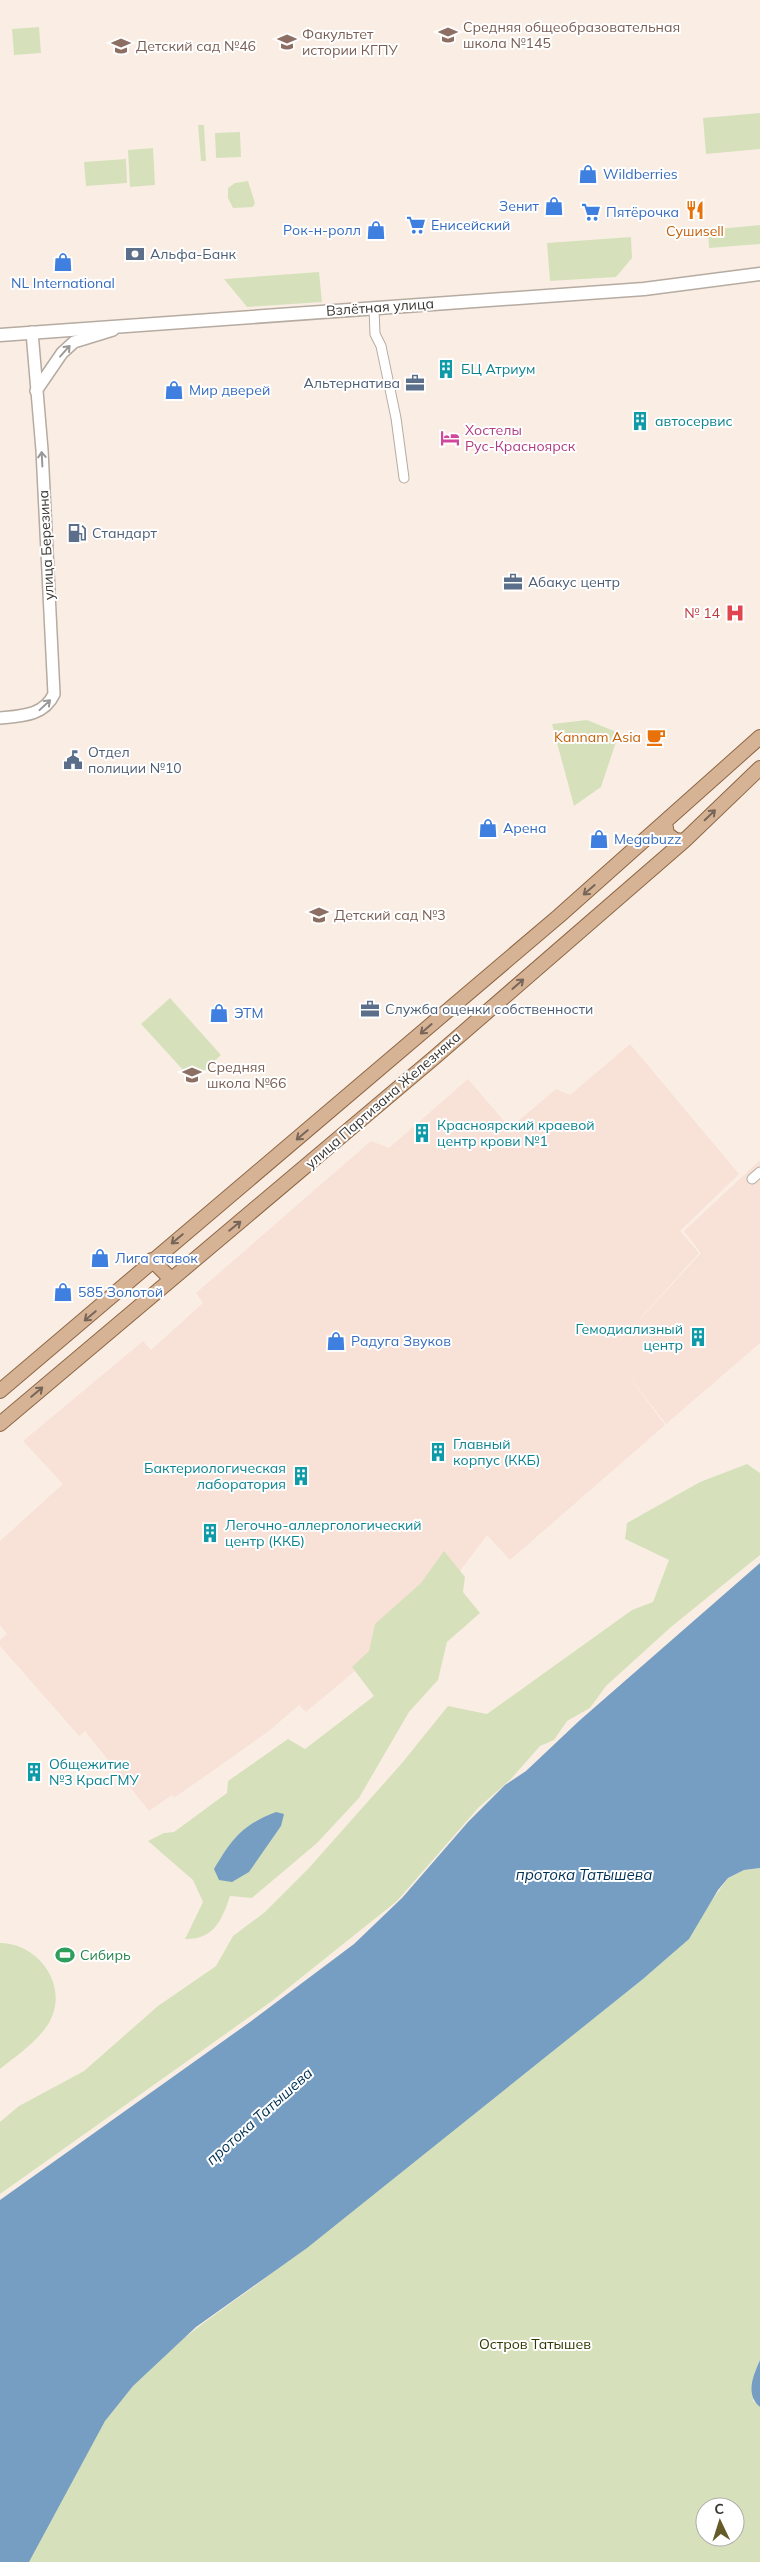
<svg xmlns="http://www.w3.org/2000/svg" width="760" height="2562" viewBox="0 0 760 2562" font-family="Mulish,sans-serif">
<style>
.medical{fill:#f8e1d6}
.green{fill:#d6e1bc;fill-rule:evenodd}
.water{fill:#769ec3}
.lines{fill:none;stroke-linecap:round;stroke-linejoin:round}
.minor-casing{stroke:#b6aba1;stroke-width:11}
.tertiary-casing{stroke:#b6aba1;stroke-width:14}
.secondary-casing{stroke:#b6aba1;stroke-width:15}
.primary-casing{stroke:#8d6644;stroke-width:16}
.minor{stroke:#fff;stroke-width:9}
.tertiary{stroke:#fff;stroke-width:11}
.secondary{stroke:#fff;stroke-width:12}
.primary{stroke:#d7b396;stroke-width:14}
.oneway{stroke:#9b9997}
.oneway2{stroke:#776658}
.labels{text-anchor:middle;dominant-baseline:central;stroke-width:4;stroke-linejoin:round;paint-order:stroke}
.education-label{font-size:14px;fill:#785e54;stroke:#fff;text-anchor:start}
.shop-label{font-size:14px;fill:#366cbe;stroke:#fff;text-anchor:start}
.food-label{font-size:14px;fill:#c56008;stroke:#fff}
.service-label{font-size:14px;fill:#4e5e75;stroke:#fff;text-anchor:start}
.street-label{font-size:14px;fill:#37332f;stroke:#fff}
.culture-label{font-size:14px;fill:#0d838f;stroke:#fff;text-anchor:start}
.hotel-label{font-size:14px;fill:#b23c85;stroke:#fff;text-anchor:start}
.health-label{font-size:14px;fill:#be3a42;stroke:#fff;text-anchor:end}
.leisure-label{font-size:14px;fill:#27864d;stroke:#fff;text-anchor:start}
.park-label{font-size:14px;fill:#2f3900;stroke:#fff}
.water-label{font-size:15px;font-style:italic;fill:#003154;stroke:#fff}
</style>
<rect width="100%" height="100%" fill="#faeee4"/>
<path class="medical" d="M630 1044 739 1174 680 1231 699 1253 610 1352 701 1253 684 1231 760 1160V1343L666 1424 621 1366 665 1425 510 1560 487 1535 460 1571 455 1587 306 1712 299 1705 269 1731 174 1798 172 1795 149 1811 85 1731 79 1736 0 1646V1640L7 1634 0 1625V1541L63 1484 23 1441 143 1341 151 1350 203 1303 196 1293 371 1141 389 1148 468 1079 510 1128 556 1089 570 1095Z"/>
<path class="green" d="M39 27 41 53 14 55 12 29Z
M760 113V149L706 154 703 118Z
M198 125H204L206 161H201Z
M240 132 241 157 216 158 215 133Z
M153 148 155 185 130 187 128 150Z
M126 159 127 183 86 186 84 162Z
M248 181 255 203 253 207 233 208 228 198V188L235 183Z
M760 225V244L709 248 708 230Z
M631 237 632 258 616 277 550 281 547 243Z
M319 272 322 302 247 307 224 279Z
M587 720 619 733 601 787 574 806 552 724Z
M170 998 221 1055 193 1081 141 1024Z
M747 1464 760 1473V1555L671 1627 606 1686 590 1708 567 1721 554 1740 540 1746 511 1779 479 1807 397 1901 272 2001 0 2194V2122L19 2106 84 2071 158 2006 216 1966 233 1936 265 1912 308 1869 402 1763 448 1706 487 1714 632 1610 653 1602 669 1560 625 1539 627 1523 700 1482Z
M444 1551 465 1577 463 1592 480 1613 447 1642 438 1680 409 1712 359 1798 317 1843 252 1898 230 1896C222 1920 214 1940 185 1939L203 1902 193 1880 148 1841 164 1833 174 1832 227 1793 228 1781 288 1739 305 1749 374 1696 352 1667 369 1651 375 1624 421 1583Z
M760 1868V2360L754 2374 753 2401 760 2407V2562H29C54 2515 76 2466 104 2422 141 2364 205 2322 259 2283L643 1979 675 1951 728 1878 744 1870ZM705 2507H735V2537H705Z
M0 1943C38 1943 69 1985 50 2021 39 2041 17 2055 0 2069Z"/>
<path class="water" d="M760 1563V1868L744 1870 728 1878 718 1890 689 1939 643 1979 307 2248 196 2327 133 2386 105 2421 29 2562H0V2200L250 2022 354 1944 402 1898 468 1822 505 1785 526 1771 579 1721Z
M276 1812 284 1814 281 1826 249 1872 232 1882 219 1880 214 1869C232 1839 242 1825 276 1812Z
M760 2360V2407C745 2394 753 2376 760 2360Z"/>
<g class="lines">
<g class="minor-casing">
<path id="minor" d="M374 308 375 334 381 346 396 418 404 478
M752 1179 760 1172"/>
</g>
<g class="tertiary-casing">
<path id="tertiary" d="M36 391 62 353 74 342 113 330
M0 718C21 716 44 716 54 694L42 450 32 332"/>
</g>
<g class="secondary-casing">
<path id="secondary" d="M0 335 644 289 760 274"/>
</g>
<g class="primary-casing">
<path id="primary" d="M665 823 667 834 675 840 684 841
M152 1260 170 1278
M0 1391 559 916 760 737
M0 1424 435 1057 684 841 760 768"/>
</g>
<use href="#minor" class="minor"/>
<use href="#tertiary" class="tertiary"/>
<use href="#secondary" class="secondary"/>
<use href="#primary" class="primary"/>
</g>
<defs><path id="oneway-shaft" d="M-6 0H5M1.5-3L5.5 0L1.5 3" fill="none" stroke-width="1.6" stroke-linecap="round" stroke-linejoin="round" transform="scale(1.25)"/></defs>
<g class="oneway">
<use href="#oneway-shaft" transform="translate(65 351) rotate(-48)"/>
<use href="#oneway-shaft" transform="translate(42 459) rotate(-93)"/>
<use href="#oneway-shaft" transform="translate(45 705) rotate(-43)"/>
</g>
<g class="oneway2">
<use href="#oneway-shaft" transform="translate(710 815) rotate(-44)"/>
<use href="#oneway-shaft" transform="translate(589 890) rotate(139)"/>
<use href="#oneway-shaft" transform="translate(518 984) rotate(-41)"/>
<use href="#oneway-shaft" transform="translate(426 1029) rotate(139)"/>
<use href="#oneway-shaft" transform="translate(302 1135) rotate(140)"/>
<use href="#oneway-shaft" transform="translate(235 1226) rotate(-39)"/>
<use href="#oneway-shaft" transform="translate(177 1239) rotate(140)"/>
<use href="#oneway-shaft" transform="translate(90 1316) rotate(140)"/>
<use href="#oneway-shaft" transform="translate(37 1392) rotate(-40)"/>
</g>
<defs>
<g id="school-bare" transform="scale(1.5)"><path d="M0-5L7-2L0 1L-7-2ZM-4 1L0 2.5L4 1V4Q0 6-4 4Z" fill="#8d6e63" stroke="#fff" stroke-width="2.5" paint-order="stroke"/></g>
<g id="university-bare" transform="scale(1.5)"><path d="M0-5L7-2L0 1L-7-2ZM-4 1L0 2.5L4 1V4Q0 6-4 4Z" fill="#8d6e63" stroke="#fff" stroke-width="2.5" paint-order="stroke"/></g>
<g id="shop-bare" transform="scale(1.5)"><path d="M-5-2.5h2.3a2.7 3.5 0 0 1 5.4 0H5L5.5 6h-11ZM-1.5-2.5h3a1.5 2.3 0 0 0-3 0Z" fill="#3f7fe0" stroke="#fff" stroke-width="2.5" paint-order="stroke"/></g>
<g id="restaurant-bare" transform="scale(1.5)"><path d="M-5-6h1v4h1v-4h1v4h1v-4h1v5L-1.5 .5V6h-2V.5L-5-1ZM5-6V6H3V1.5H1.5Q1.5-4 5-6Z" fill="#e8710a" stroke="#fff" stroke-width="2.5" paint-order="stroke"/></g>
<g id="supermarket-bare" transform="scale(1.5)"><path d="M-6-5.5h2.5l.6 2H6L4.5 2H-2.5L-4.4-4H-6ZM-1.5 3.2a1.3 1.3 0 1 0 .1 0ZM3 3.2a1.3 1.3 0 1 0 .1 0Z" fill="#3f7fe0" stroke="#fff" stroke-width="2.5" paint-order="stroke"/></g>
<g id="bank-bare" transform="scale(1.5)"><path d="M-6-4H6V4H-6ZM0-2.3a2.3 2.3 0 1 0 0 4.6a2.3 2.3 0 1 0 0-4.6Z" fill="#5c6f8a" stroke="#fff" stroke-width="2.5" paint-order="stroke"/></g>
<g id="building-bare" transform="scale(1.5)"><path d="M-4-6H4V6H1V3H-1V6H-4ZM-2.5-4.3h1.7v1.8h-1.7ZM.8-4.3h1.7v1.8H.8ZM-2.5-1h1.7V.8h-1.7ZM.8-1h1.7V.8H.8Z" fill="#0f9aa8" stroke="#fff" stroke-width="2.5" paint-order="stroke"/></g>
<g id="office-bare" transform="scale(1.5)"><path d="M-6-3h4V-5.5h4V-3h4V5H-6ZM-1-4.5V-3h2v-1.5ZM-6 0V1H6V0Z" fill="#5c6f8a" stroke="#fff" stroke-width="2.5" paint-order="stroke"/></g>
<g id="hotel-bare" transform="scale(1.5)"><path d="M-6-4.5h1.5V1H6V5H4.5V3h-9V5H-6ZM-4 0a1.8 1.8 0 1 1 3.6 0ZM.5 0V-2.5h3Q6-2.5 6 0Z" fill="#d1479c" stroke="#fff" stroke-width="2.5" paint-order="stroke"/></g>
<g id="fuel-bare" transform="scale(1.5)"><path d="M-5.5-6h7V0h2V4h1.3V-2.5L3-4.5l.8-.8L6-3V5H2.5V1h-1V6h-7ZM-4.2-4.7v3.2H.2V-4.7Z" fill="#5c6f8a" stroke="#fff" stroke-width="2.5" paint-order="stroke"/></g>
<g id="hospital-bare" transform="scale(1.5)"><path d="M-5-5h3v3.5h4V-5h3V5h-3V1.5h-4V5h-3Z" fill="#e0444e" stroke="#fff" stroke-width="2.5" paint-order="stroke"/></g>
<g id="cafe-bare" transform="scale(1.5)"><path d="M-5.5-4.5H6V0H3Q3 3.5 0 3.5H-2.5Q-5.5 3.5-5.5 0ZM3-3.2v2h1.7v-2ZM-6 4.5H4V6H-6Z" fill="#e8710a" stroke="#fff" stroke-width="2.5" paint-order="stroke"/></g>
<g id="civic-bare" transform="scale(1.5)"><path d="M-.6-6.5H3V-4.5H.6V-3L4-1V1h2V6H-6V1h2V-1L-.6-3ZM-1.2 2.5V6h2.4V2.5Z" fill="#5c6f8a" stroke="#fff" stroke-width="2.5" paint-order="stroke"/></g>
<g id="stadium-bare" transform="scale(1.5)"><path d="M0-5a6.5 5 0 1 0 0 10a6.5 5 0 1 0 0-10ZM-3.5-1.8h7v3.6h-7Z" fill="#2e9e5b" stroke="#fff" stroke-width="2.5" paint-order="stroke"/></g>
</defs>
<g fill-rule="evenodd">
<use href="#school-bare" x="448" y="35"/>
<use href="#university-bare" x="287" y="42"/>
<use href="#school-bare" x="121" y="46"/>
<use href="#shop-bare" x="588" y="174"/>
<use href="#shop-bare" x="554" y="206"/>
<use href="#restaurant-bare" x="695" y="210"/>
<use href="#supermarket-bare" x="591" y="212"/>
<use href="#supermarket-bare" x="416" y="225"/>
<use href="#shop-bare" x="376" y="230"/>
<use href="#bank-bare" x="135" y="254"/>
<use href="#shop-bare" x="63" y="262"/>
<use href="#building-bare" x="446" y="369"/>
<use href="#office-bare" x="415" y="383"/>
<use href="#shop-bare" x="174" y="390"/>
<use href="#building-bare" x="640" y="421"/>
<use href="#hotel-bare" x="450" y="438"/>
<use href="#fuel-bare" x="77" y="533"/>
<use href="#office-bare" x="513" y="582"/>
<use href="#hospital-bare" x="735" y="613"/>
<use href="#cafe-bare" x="656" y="737"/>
<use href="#civic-bare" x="73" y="760"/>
<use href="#shop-bare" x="488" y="828"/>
<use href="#shop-bare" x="599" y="839"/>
<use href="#school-bare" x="319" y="915"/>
<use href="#office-bare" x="370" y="1009"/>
<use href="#shop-bare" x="219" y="1013"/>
<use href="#school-bare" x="192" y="1075"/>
<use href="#building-bare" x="422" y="1133"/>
<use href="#shop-bare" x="100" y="1258"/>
<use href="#shop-bare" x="63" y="1292"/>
<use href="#building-bare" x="698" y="1337"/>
<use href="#shop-bare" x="336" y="1341"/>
<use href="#building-bare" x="438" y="1452"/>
<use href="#building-bare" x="301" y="1476"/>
<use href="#building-bare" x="210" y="1533"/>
<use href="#building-bare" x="34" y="1772"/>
<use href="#stadium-bare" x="65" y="1955"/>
</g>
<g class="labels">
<g class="education-label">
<text x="463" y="27">Средняя общеобразовательная<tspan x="463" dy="16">школа №145</tspan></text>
<text x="302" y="34">Факультет<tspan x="302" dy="16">истории КГПУ</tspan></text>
<text x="136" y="46">Детский сад №46</text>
<text x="334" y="915">Детский сад №3</text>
<text x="207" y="1067">Средняя<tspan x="207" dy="16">школа №66</tspan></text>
</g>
<g class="shop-label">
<text x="603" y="174">Wildberries</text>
<text x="539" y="206" text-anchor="end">Зенит</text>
<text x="606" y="212">Пятёрочка</text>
<text x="431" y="225">Енисейский</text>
<text x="361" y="230" text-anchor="end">Рок-н-ролл</text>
<text x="63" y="283" text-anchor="middle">NL International</text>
<text x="189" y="390">Мир дверей</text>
<text x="503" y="828">Арена</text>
<text x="614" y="839">Megabuzz</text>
<text x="234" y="1013">ЭТМ</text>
<text x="115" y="1258">Лига ставок</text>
<text x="78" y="1292">585 Золотой</text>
<text x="351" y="1341">Радуга Звуков</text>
</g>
<g class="food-label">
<text x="695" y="231">Сушиsell</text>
<text x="641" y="737" text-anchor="end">Kannam Asia</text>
</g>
<g class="service-label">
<text x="150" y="254">Альфа-Банк</text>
<text x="400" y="383" text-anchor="end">Альтернатива</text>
<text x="92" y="533">Стандарт</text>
<text x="528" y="582">Абакус центр</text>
<text x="88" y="752">Отдел<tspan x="88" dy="16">полиции №10</tspan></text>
<text x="385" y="1009">Служба оценки собственности</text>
</g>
<g class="street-label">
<text transform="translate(380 307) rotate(-4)">Взлётная улица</text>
<text transform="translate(46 545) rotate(-93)">улица Березина</text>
<text transform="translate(383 1100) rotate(-41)">улица Партизана Железняка</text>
</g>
<g class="culture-label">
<text x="461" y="369">БЦ Атриум</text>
<text x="655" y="421">автосервис</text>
<text x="437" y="1125">Красноярский краевой<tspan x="437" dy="16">центр крови №1</tspan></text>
<text x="683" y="1329" text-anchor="end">Гемодиализный<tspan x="683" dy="16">центр</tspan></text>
<text x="453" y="1444">Главный<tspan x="453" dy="16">корпус (ККБ)</tspan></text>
<text x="286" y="1468" text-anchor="end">Бактериологическая<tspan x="286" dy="16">лаборатория</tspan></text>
<text x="225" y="1525">Легочно-аллергологический<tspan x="225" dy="16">центр (ККБ)</tspan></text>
<text x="49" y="1764">Общежитие<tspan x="49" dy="16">№3 КрасГМУ</tspan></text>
</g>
<g class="hotel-label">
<text x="465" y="430">Хостелы<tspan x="465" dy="16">Рус-Красноярск</tspan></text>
</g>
<g class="health-label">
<text x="720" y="613">№ 14</text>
</g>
<g class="leisure-label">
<text x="80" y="1955">Сибирь</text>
</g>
<g class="park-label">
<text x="535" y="2344">Остров Татышев</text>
</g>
<g class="water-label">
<text x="584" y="1874">протока Татышева</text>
<text transform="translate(259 2116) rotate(-42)">протока Татышева</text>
</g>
</g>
<g transform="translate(720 2522) rotate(356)"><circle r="24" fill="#ffffff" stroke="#afadac"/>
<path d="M0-4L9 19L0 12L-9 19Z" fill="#655b28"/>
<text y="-8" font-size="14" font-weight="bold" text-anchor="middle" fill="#37332f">С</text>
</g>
</svg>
